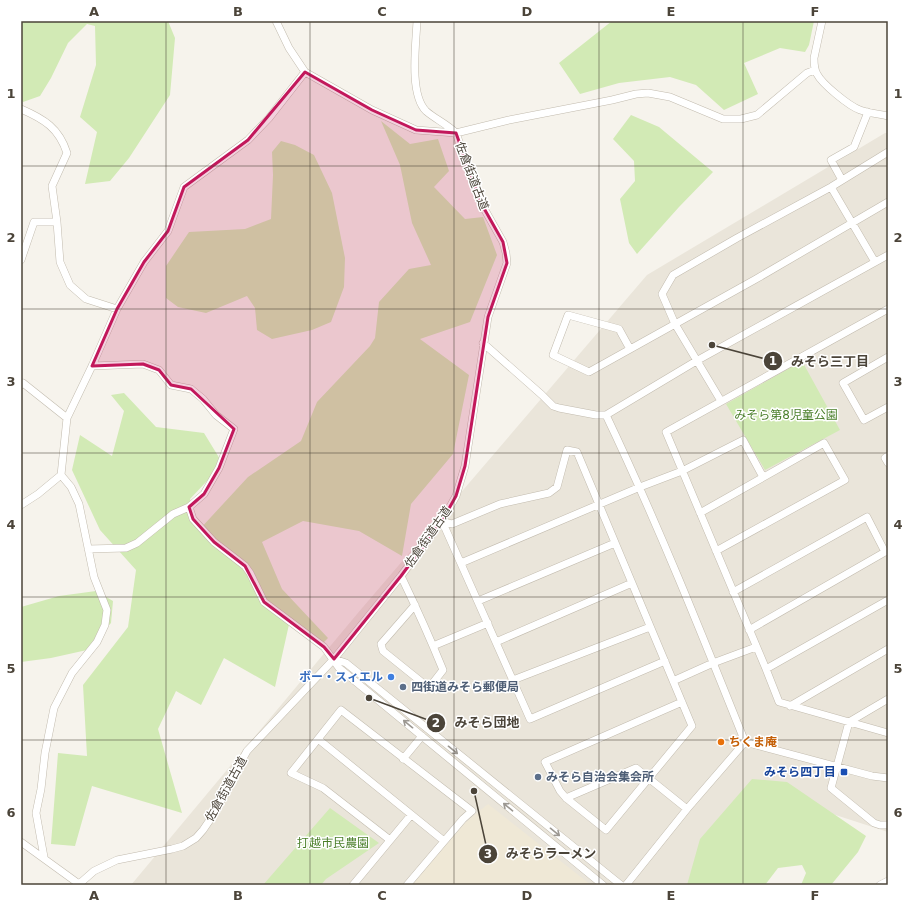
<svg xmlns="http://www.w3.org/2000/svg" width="909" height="906" viewBox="0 0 909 906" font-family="'DejaVu Sans','Noto Sans JP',sans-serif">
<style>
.residential{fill:#eae5da}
.education{fill:#efe8d6}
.green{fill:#d2eab5}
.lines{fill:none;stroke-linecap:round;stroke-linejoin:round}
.minor-casing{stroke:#c2bbae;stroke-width:8}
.minor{stroke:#fff;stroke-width:7}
.oneway{stroke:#9c9892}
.marked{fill:#c2185b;fill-opacity:0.2;stroke:#c2185b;stroke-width:3;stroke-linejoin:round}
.grid{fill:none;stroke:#4b4439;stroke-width:1;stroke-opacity:0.55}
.shop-dot{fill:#3f7fe0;stroke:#fff;stroke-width:1.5}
.service-dot{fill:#5c6f8a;stroke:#fff;stroke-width:1.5}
.food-dot{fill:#e8710a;stroke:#fff;stroke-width:1.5}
.transit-dot{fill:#1a4fb4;stroke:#fff;stroke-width:1.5}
.labels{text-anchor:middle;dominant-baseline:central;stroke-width:3;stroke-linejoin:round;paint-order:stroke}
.street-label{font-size:12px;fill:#4b4439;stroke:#fff}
.park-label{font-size:12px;fill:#4a7f2a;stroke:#fff}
.shop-label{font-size:12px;font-weight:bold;fill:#366cbe;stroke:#fff;text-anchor:end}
.service-label{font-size:12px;font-weight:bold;fill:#4e5e75;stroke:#fff;text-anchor:start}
.food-label{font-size:12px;font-weight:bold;fill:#c56008;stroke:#fff;text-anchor:start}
.transit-label{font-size:12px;font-weight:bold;fill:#164399;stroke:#fff;text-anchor:end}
.leader{fill:none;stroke:#4b4439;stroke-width:1.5}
.callout-dot{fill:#4b4439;stroke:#fff;stroke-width:1.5}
.mark-label{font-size:12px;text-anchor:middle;font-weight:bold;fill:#fff}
.callout-label{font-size:13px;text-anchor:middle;font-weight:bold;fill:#4b4439;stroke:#fff;stroke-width:3;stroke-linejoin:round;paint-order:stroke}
.neatline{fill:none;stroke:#4b4439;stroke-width:1.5}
.grid-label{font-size:13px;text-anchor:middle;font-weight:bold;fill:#4b4439}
</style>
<rect width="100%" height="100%" fill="#f6f3ec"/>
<path class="residential" d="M885 133H888V832L817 809 737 885H131L357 614 647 275Z"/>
<path class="education" d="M488 804 591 885H412L465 823Z"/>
<path class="green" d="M22 21H168L175 38 170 95 129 158 110 181 85 184 97 132 80 117 96 65 95 26 87 24 68 43 51 78 40 96 23 102 21 99V25Z
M612 21H814L809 45 805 52 780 48 744 63 758 94 724 110 696 85 670 77 619 83 580 94 559 63Z
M631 115 659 127 713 172 679 207 637 254 629 243 620 199 635 181 634 161 613 139Z
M381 121 410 144 438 139 449 171 434 187 465 219 483 217 497 255 470 322 420 339 469 375 453 454 411 504 402 556 359 531 303 521 262 542 282 589 328 638 321 645 290 620 275 687 224 658 201 705 176 691 158 729 182 813 92 786 75 846 51 844 58 753 87 756 83 685 128 627 136 570 100 530 72 470 80 435 112 456 124 411 111 395 124 393 156 427 204 433 223 464 190 499 199 530 248 477 301 441 317 402 370 346 375 338 379 302 409 269 431 265 412 223 400 165Z
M281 141 295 145 314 155 332 193 345 258 344 287 331 322 312 330 272 339 257 330 255 308 247 296 206 313 178 307 166 298V266L189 232 245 229 271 219 273 175 272 152Z
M802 361 840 430 765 470 726 404Z
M96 591 113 601 111 623 87 650 51 658 21 662V607L59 596Z
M752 779 787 782 866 836 858 852 831 885H801L806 873 802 865 778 868 765 885H687L700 839Z
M330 808 379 843 326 879 321 885H263Z"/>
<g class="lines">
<g class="minor-casing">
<path id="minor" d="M276 21 289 48 305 72 372 110 416 130 456 133 509 120 612 100 636 94 648 93 670 97 723 119H741L757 115 807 73 815 70
M822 21 814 58C814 64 814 69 817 74 822 84 849 106 860 110 869 113 879 114 888 116
M21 109C44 119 59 128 67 153L52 186 57 222 60 262 70 285 86 299 117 309
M842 180 831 160 854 147 868 112
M831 187 875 262
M21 260 34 222H57
M888 309 666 432 766 669 888 600
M483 343 542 395 553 406 559 408 596 415H606L698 360 888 255
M630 349 619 329 568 315 553 355 589 372 756 279 888 202
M888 357 843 383 864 420 888 407
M21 385 23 383 67 418
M721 401 675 324 662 294 673 275 737 238 831 187 888 152
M606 415C657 522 701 632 745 742
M888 456 885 458 888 463
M21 505 38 494 61 475 67 418 92 366 117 309 144 262 168 231 184 187 248 140 269 118 305 72
M189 507 193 519 214 542 245 566 250 573 264 602 324 647 339 668 603 885
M700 513 824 443 845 480 716 551
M442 521 452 524 500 504 549 493 557 487 567 450 577 452 692 726 606 830 566 798 560 791 545 762 682 702
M442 521 530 719 665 661
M88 549 126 548 137 543 173 514 189 507 204 494 219 468 234 429 216 415 203 399 191 389 171 385 159 370 143 364 92 366
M461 563 640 487 682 471 743 440 763 477
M401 576C416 607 430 638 443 670L429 688 383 651 381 644 415 605
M733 592 867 517 885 552 749 630
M478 601 615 543
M496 642 632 583
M433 646 488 623
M334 659 346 663 621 885
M766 669 779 702 888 733
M513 680 650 627
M673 681 713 663 756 647
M888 699 849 722 831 788 874 823 880 825H888
M790 706 888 649
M318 739 444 841
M745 742 872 776 888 778
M403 759 422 736
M566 798 636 768 687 809
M390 840 323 788 291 773 341 710 472 811 463 819 407 885
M21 842 79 884
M44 857 36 813 41 789 45 753 54 708 72 673 97 642 105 625 106 617 107 610 94 577 79 504 71 487 61 475
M78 885 94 871 117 860 172 849 183 846 196 838 203 830 216 811 231 780 247 751 334 659 401 576 442 521 456 496 465 466 488 317 507 263 506 253 503 242 481 203 456 133C447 124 435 119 426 111 409 94 416 44 417 21
M353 885 411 815
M626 885 687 809 745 742
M880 885 888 881"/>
</g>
<use href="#minor" class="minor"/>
</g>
<defs><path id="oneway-shaft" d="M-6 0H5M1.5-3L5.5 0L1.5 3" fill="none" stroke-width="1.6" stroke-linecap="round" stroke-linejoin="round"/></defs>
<g class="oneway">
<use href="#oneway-shaft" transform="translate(408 724) rotate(-141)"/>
<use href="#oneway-shaft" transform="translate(453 750) rotate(39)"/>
<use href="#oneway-shaft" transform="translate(508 807) rotate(-140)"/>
<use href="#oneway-shaft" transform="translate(555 832) rotate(39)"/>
</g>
<path class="marked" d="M305 72 372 110 416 130 456 133 481 203 503 242 507 263 488 317 465 466 456 496 442 521 401 576 334 659 324 647 264 602 245 566 214 542 193 519 189 507 204 494 219 468 234 429 191 389 171 385 159 370 143 364 92 366 117 309 144 262 168 231 184 187 248 140Z"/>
<path class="grid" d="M166 21V885M310 21V885M454 21V885M599 21V885M743 21V885M21 166H888M21 309H888M21 453H888M21 597H888M21 740H888"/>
<circle class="shop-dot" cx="391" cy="677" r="4"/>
<g class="service-dot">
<circle cx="403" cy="687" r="4"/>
<circle cx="538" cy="777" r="4"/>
</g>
<circle class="food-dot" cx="721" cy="742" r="4"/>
<rect class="transit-dot" x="840" y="768" width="8" height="8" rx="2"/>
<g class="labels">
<g class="street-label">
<text transform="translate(472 176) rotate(69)">佐倉街道古道</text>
<text transform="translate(428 537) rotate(-55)">佐倉街道古道</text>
<text transform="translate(226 789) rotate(-61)">佐倉街道古道</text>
</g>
<g class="park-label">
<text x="786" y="415">みそら第8児童公園</text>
<text x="333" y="843">打越市民農園</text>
</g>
<g class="shop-label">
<text x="383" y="677">ボー・スィエル</text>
</g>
<g class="service-label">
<text x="411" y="687">四街道みそら郵便局</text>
<text x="546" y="777">みそら自治会集会所</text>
</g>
<g class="food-label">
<text x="729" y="742">ちくま庵</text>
</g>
<g class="transit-label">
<text x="836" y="772">みそら四丁目</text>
</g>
</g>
<path class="leader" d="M712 345L773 361M369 698L436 723M474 791L488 854"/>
<g class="callout-dot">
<circle cx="712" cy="345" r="4"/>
<circle cx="369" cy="698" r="4"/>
<circle cx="474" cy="791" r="4"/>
<circle cx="773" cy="361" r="10"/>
<circle cx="436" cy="723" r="10"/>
<circle cx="488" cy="854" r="10"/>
</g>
<g class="mark-label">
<text x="773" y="365">1</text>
<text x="436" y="727">2</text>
<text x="488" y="858">3</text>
</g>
<g class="callout-label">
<text x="830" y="366">みそら三丁目</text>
<text x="487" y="727">みそら団地</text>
<text x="551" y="858">みそらラーメン</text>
</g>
<rect width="909" height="906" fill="none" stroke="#ffffff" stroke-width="44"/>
<rect x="22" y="22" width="865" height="862" class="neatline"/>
<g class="grid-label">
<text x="94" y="16">A</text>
<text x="238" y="16">B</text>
<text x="382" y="16">C</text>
<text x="527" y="16">D</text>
<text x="671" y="16">E</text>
<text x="815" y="16">F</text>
<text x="11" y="98">1</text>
<text x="898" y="98">1</text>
<text x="11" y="242">2</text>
<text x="898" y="242">2</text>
<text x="11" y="386">3</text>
<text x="898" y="386">3</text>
<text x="11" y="529">4</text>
<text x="898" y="529">4</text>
<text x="11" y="673">5</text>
<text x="898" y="673">5</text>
<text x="11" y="817">6</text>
<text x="898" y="817">6</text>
<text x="94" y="900">A</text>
<text x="238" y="900">B</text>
<text x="382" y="900">C</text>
<text x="527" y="900">D</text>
<text x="671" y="900">E</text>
<text x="815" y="900">F</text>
</g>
</svg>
